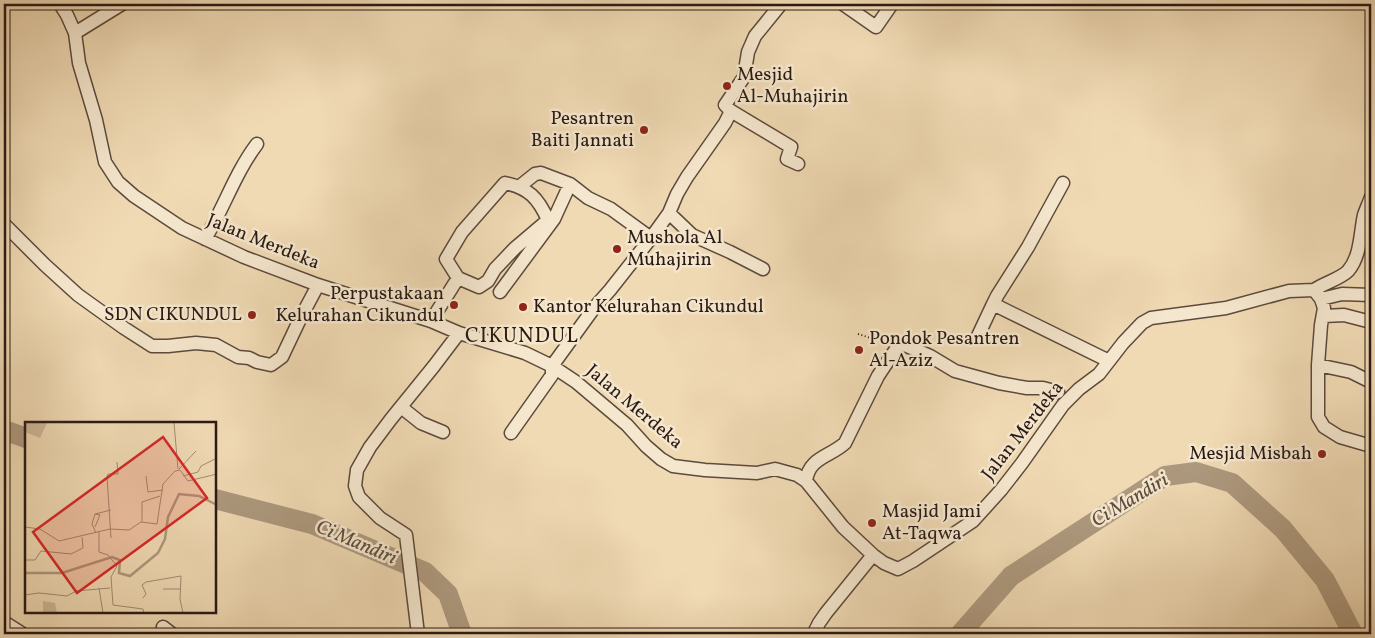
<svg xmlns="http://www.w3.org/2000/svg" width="1375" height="638" viewBox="0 0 1375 638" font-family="Vollkorn,serif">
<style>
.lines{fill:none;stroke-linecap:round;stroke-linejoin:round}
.river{stroke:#ad997e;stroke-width:20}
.minor-casing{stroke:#5c4a3c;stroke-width:15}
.path{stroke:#2a1a14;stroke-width:2;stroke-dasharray:1 2.5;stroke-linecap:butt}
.minor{stroke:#f5e7ce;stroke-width:12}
.poi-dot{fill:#8f2418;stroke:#f5e7ce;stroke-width:2}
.labels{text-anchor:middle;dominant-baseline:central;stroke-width:5;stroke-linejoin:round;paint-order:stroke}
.poi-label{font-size:19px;fill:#2a1a14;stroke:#f5e7ce;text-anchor:start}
.street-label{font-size:19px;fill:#2a1a14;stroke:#f5e7ce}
.water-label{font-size:20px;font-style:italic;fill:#5e4d3e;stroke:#f5e7ce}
.quarter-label{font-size:21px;letter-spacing:1px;fill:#2a1a14;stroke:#f5e7ce}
.inset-river{fill:none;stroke:#ad997e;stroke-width:2.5}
.inset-road{fill:none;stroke:#a18d74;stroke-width:1}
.view{fill:#d62828;fill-opacity:0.15;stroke:#d62828;stroke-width:2.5}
.inset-edge{fill:none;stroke:#2a1a14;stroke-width:2.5}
</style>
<rect width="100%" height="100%" fill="#f0dab4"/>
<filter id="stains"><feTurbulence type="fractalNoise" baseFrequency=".004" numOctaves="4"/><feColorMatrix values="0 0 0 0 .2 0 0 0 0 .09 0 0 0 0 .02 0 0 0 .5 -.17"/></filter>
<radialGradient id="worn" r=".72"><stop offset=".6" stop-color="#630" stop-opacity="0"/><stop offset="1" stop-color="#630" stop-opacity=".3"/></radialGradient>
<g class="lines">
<path class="river" d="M4 430 26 438
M215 499 312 524 425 572 448 594 462 634
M960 634 1011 576 1165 476 1196 472 1232 483 1283 529 1325 580 1353 634"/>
<g class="minor-casing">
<path id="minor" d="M60 4 67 15 75 33 79 63 96 120 105 162 118 182 134 196 182 228 244 257 318 285 431 321 459 333 525 353 552 366 576 382 627 425 646 446 661 459 673 466 705 470 757 473 775 469 797 475 806 481 843 527 873 555 884 563 898 569 913 561 973 521 1001 490 1022 463 1063 405 1079 389 1099 374 1123 343 1142 323 1151 318 1226 308 1289 291 1314 290 1321 299 1324 308 1321 325 1318 365V417L1324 427 1340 437 1371 446
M843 4 876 27 892 4
M75 33 122 4
M731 111 791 147 787 159 798 164
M505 183C529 188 538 198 548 220L515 248 495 269 488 281 479 287 458 278 446 259 462 232Z
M1063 183 1028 247 997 296 993 304 1109 361
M520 186 535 174 541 173 570 184 588 198 611 209 651 238
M669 213 692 235 730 252 763 269
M4 224 45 265 78 295 124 328 152 346H168L196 343 216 345 238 357 249 358 257 362 271 365 282 357 300 319 318 285
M205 239C224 208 235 173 257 144
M1314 290C1324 283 1340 279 1348 271 1361 256 1360 233 1364 215 1366 209 1369 203 1371 197
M500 292 554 219 570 184
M1321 299 1342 294 1371 295
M1324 316 1344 315 1371 322
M431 321 458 278
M977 338 993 304
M1318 365 1351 372 1371 382
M401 407 421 423 443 432
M511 433 552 375V366L594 308 610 290 651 238 669 213 677 194 687 177 725 123 731 111 725 105 744 77 748 52 755 36 781 4
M806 481C809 457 830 457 845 443L878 376 900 343 930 356 955 371 999 383 1027 388H1043L1058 392
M4 622 23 634
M163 627 172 634
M418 634 406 535 380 518 359 497 355 486 357 470 370 447 391 419 434 366 459 333
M816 634 814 633 819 623 826 613 873 555"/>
</g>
<path class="path" d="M858 334 874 339 887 341"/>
<use href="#minor" class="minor"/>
</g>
<g class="poi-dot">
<circle cx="727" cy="86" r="5"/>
<circle cx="644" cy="130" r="5"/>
<circle cx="617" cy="249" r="5"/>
<circle cx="454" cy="305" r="5"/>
<circle cx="523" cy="307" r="5"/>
<circle cx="252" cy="315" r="5"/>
<circle cx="859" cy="350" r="5"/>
<circle cx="1322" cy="454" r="5"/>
<circle cx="872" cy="523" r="5"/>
</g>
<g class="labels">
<g class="poi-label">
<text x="737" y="75">Mesjid<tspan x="737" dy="22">Al-Muhajirin</tspan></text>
<text x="634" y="119" text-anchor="end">Pesantren<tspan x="634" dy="22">Baiti Jannati</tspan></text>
<text x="627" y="238">Mushola Al<tspan x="627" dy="22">Muhajirin</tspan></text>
<text x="444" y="294" text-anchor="end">Perpustakaan<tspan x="444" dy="22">Kelurahan Cikundul</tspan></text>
<text x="533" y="307">Kantor Kelurahan Cikundul</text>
<text x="242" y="315" text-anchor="end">SDN CIKUNDUL</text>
<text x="869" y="339">Pondok Pesantren<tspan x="869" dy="22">Al-Aziz</tspan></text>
<text x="1312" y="454" text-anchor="end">Mesjid Misbah</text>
<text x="882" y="512">Masjid Jami<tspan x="882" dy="22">At-Taqwa</tspan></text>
</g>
<g class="street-label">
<text transform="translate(263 242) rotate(22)">Jalan Merdeka</text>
<text transform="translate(634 407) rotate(40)">Jalan Merdeka</text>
<text transform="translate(1023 431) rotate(-52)">Jalan Merdeka</text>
</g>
<g class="water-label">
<text transform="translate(1130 501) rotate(-31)">Ci Mandiri</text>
<text transform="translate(356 543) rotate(23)">Ci Mandiri</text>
</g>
<g class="quarter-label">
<text x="522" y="336">CIKUNDUL</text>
</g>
</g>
<g transform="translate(25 422)">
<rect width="191" height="191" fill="#f0dab4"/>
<path d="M0 1H22L15 16 0 10ZM18 179 30 181 32 191H18Z" fill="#ceb999"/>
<path class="inset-river" d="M0 151H37L87 135 95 138 94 151 105 154 133 131 140 117 143 95 154 72 174 74 192 83"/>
<path class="inset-road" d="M149 1 153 47M154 47 171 29M121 54 123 70 138 68M158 54 173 50 176 44 192 36M70 92 86 88M117 100V80L135 74M0 105 15 107 34 119 85 107 104 108 116 100 132 102 138 62 150 49 155 48 163 59 192 52M70 105 75 93 70 92 67 102 71 111M74 110V130L83 133 92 144 86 155 88 183 118 187 119 191M86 116 82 55 83 52H93L92 40M0 138H10L16 129 46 132 58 126 57 115M74 166 78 191M138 167H156M0 173 14 171 42 174 51 169 85 166M118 176 121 172 117 163 121 160 156 154 155 177 158 191"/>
<path class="view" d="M138 15 182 76 52 171 8 110Z"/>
<rect width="191" height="191" class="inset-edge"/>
</g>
<rect width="1375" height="638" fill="none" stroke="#f0dab4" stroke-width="20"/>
<rect x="5" y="5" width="1365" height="628" fill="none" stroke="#2a1a14" stroke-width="2.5"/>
<rect x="10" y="10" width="1355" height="618" fill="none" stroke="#2a1a14"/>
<rect width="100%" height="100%" filter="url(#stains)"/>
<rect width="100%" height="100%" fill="url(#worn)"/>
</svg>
